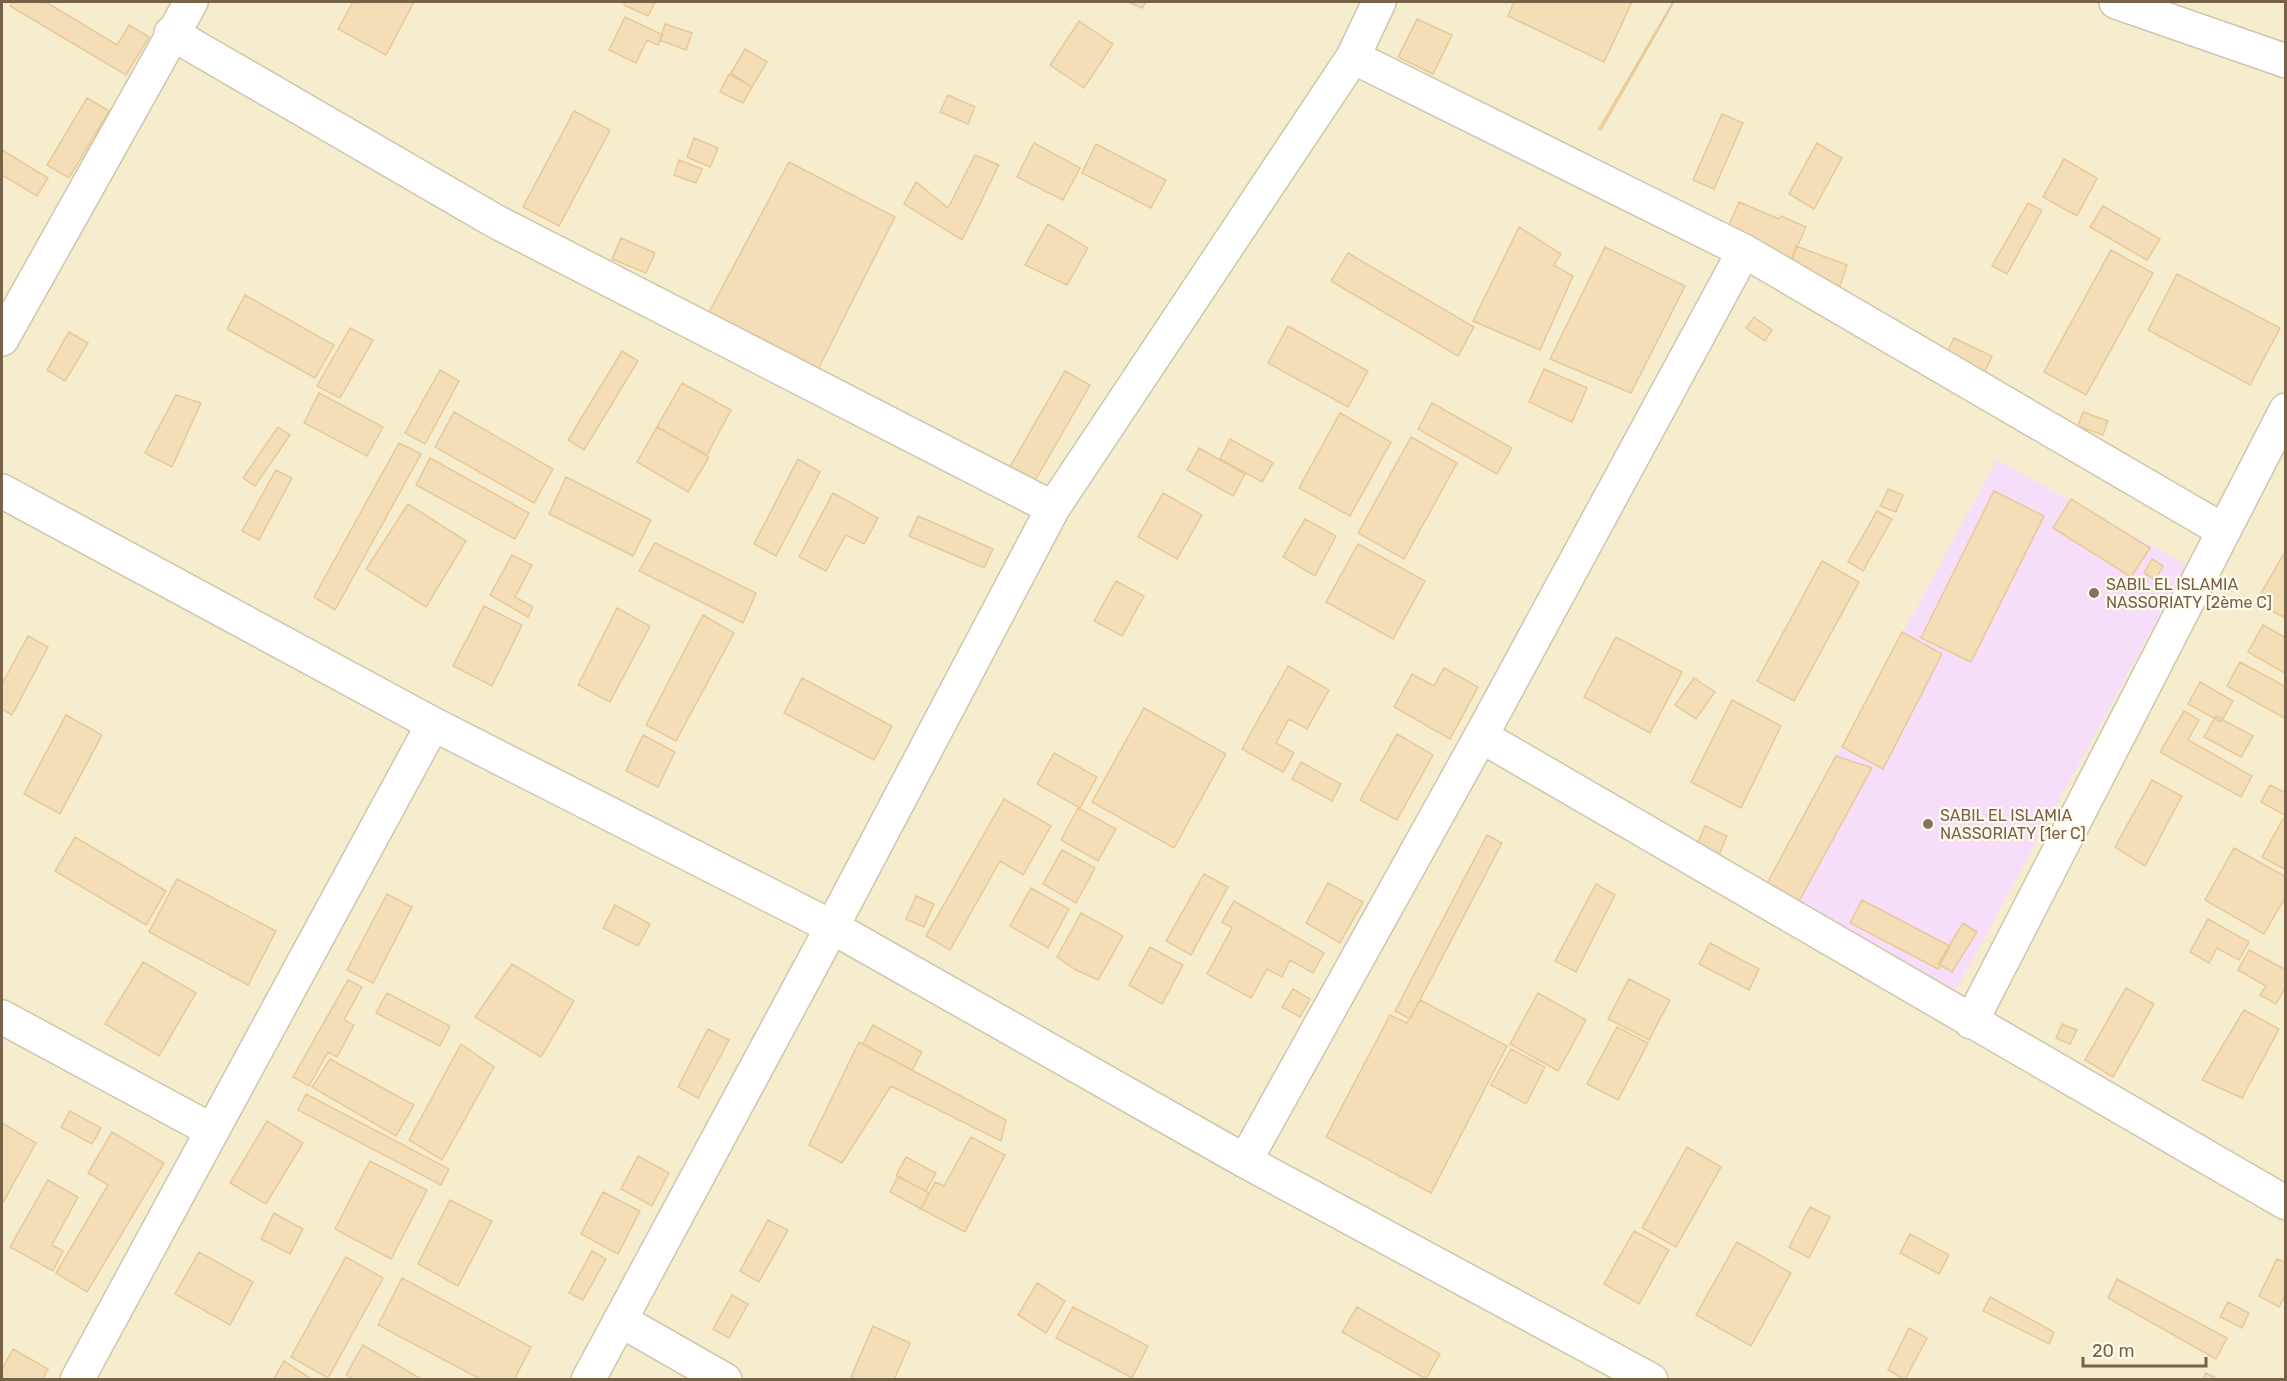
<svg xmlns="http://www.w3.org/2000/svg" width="2287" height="1381" viewBox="0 0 2287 1381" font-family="Rubik,sans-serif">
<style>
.residential{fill:#f6edcf}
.education{fill:#f6defa}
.building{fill:#f4deb7;stroke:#e8c997;stroke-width:1.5}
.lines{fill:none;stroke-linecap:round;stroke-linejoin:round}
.street-casing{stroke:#d1c5ab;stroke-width:36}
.street{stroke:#fff;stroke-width:33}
.education-dot{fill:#8d6e63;stroke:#fffce9;stroke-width:2}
.labels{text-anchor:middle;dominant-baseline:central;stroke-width:4.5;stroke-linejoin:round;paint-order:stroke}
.education-label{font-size:16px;fill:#785e54;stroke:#fffce9;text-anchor:start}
</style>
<rect width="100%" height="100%" fill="#fdf9e1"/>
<path class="residential" d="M2 2H2285V1379H2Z"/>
<path class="education" d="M1997 460 2187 565 1956 990 1766 885Z"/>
<path class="building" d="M13 2H46L117 45 129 25 149 37 126 75 10 6Z
M353 2H414L386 55 338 29Z
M625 2H655L648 16 624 5Z
M1128 2H1146L1142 8Z
M1514 2H1632L1604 62 1508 16Z
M1673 2H1674L1601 130 1599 129Z
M625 17 663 35 658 45 647 40 636 63 609 50Z
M1417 19 1452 35 1433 74 1398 57Z
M1079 21 1113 44 1084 88 1050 65Z
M665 24 692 33 686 50 660 40Z
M745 49 767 62 752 87 731 73Z
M729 74 752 87 743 103 720 92Z
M948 95 975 107 968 124 940 112Z
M87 98 109 111 69 178 47 165Z
M574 111 610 130 559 226 523 207Z
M1722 114 1743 123 1714 189 1693 180Z
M694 138 718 148 710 167 687 157Z
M1034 143 1080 168 1063 200 1017 177Z
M1817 143 1842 158 1814 209 1789 194Z
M1096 144 1166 180 1151 208 1082 173Z
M2 150 48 178 37 196 2 175Z
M975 155 999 165 962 240 904 204 916 182 948 208Z
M2064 159 2097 178 2077 216 2043 197Z
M679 160 702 169 696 183 674 175Z
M789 162 895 217 815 375 707 316Z
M1739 202 1779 219 1781 216 1806 227 1790 263 1725 234Z
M2028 203 2042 210 2007 274 1992 266Z
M2103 206 2160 239 2147 260 2090 227Z
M1048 224 1088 248 1067 285 1025 265Z
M1519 227 1561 254 1554 265 1573 276 1540 350 1473 321Z
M621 238 655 253 646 273 612 259Z
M1796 246 1847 265 1838 292 1790 263Z
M1605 247 1685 286 1631 393 1550 359Z
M2111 250 2153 273 2086 395 2044 372Z
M1348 253 1474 327 1458 356 1331 281Z
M2177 274 2280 328 2250 385 2148 330Z
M245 295 334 345 315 378 227 329Z
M1754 317 1772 330 1765 341 1746 328Z
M1288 326 1368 371 1348 407 1268 363Z
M350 328 373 340 340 398 317 386Z
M69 332 88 343 65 381 47 370Z
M1954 338 1992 356 1982 378 1944 359Z
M622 351 638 361 584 450 568 440Z
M1544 369 1587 388 1572 422 1529 402Z
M440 370 459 381 425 444 405 433Z
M1065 371 1090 385 1032 486 1007 472Z
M682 383 731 410 707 455 657 427Z
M319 393 383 427 367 456 304 423Z
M176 395 201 403 172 467 145 453Z
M1432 403 1512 448 1497 474 1418 429Z
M454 412 553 469 534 503 435 447Z
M2083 412 2108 421 2103 435 2078 426Z
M1340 413 1391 442 1350 516 1299 488Z
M278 427 290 435 255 486 243 478Z
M657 427 709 457 688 492 637 462Z
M1411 437 1457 463 1404 559 1358 533Z
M1230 439 1273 463 1262 482 1220 459Z
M399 443 421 454 335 610 314 597Z
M1199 448 1245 474 1233 496 1187 470Z
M430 458 529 513 515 539 416 485Z
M798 459 820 472 776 556 754 544Z
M276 470 292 478 259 540 242 531Z
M566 477 651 520 633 556 549 514Z
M1888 489 1903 495 1896 512 1880 506Z
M1994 491 2044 516 1971 662 1921 638Z
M833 493 878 518 864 544 846 535 826 571 799 557Z
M1163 493 1202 515 1177 559 1138 537Z
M2071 499 2150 548 2131 577 2053 528Z
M408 504 466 541 426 607 366 569Z
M1877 511 1892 519 1863 571 1848 562Z
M918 516 993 549 984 568 909 536Z
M1305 519 1336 536 1315 576 1283 557Z
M655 543 756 593 743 623 639 571Z
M1358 544 1425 581 1393 639 1326 602Z
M2286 550V613L2283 617 2256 602Z
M512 555 532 565 515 597 533 607 528 617 490 595Z
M2152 559 2163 566 2155 580 2144 573Z
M1822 561 1859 582 1794 701 1757 681Z
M1116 581 1144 596 1122 636 1094 621Z
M484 606 522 625 492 686 453 666Z
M617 608 650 626 610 702 578 685Z
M703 615 734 633 676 741 646 725Z
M2263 625 2286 638V674L2248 652Z
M1902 632 1942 654 1883 769 1842 747Z
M28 636 48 647 12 715 2 709V684Z
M1616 637 1682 672 1650 733 1584 697Z
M2240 662 2286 687V719L2227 686Z
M1288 666 1329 690 1307 729 1289 719 1276 743 1294 753 1283 772 1242 749Z
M1444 668 1478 687 1450 739 1394 707 1412 674 1434 686Z
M802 678 892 726 874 760 784 713Z
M1694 678 1715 692 1696 719 1675 705Z
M2200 682 2233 701 2221 722 2188 704Z
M1732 700 1781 726 1741 808 1691 782Z
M1144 708 1226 754 1174 848 1092 802Z
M2184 711 2199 720 2188 740 2252 776 2241 797 2160 752Z
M66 715 102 735 60 814 24 794Z
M2216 716 2253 736 2241 757 2204 737Z
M1397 734 1433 755 1397 820 1360 800Z
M643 735 675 752 658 787 626 771Z
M1054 753 1097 777 1080 808 1037 784Z
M1836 756 1872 768 1798 903 1766 885Z
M1301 762 1341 784 1332 801 1292 779Z
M2152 780 2182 796 2145 866 2115 847Z
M2270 785 2286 793V816L2261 802Z
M1004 799 1051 826 1023 875 1000 861 950 950 926 936Z
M1078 808 1116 829 1098 861 1061 840Z
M2283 819 2286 820V870L2262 857Z
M1705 826 1727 836 1718 858 1696 846Z
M1487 835 1502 843 1410 1019 1395 1011Z
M75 837 166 891 146 925 55 871Z
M2234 848 2286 877V896L2264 934 2205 900Z
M1062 850 1095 868 1076 903 1043 884Z
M1204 874 1228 887 1191 955 1166 941Z
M177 879 276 931 248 985 149 932Z
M1328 883 1363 902 1340 943 1306 923Z
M1596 884 1615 895 1576 972 1555 961Z
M1031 888 1069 909 1048 948 1010 926Z
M387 894 412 907 373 983 347 970Z
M916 896 934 904 924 927 906 919Z
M1862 900 1950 946 1938 969 1850 923Z
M1234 901 1324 953 1313 973 1290 960 1282 977 1267 969 1251 998 1207 974 1232 928 1222 922Z
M615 905 650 924 638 946 603 928Z
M1081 913 1123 936 1098 980 1076 970 1057 957Z
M2208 919 2249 942 2239 960 2217 948 2209 963 2190 952Z
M1963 923 1977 932 1952 972 1938 964Z
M1710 943 1759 969 1749 990 1699 964Z
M1150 947 1183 965 1162 1004 1129 985Z
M2249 950 2286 970V986L2276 1004 2260 995 2266 986 2238 970Z
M143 962 196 993 159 1056 105 1024Z
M512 964 574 1001 541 1057 475 1017Z
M1629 979 1670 1000 1649 1040 1608 1019Z
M348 980 362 987 344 1020 354 1025 337 1057 328 1052 309 1086 293 1077Z
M2126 988 2154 1004 2113 1077 2085 1060Z
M1293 989 1310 999 1300 1017 1282 1007Z
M387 993 450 1026 440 1046 376 1013Z
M1538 993 1586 1020 1558 1071 1510 1044Z
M1420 1000 1507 1046 1431 1193 1326 1137 1390 1015 1407 1023Z
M2244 1010 2279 1029 2242 1098 2202 1080Z
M2062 1024 2077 1030 2070 1044 2056 1038Z
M873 1025 922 1052 912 1070 863 1044Z
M1617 1027 1648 1043 1618 1100 1587 1084Z
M708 1029 729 1040 698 1098 678 1087Z
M859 1042 1006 1120 1001 1141 891 1086 842 1163 809 1145Z
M461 1044 494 1067 442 1160 409 1140Z
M1511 1049 1545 1067 1526 1104 1491 1085Z
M330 1059 414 1105 396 1136 312 1087Z
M306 1094 449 1169 441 1185 298 1110Z
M70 1111 101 1128 92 1144 61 1127Z
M267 1121 303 1143 266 1204 230 1183Z
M2 1123 36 1143 2 1204Z
M112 1132 164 1163 87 1292 56 1273 108 1185 88 1173Z
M971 1137 1005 1155 965 1232 921 1209 935 1182 944 1186Z
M1687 1147 1721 1167 1676 1247 1642 1228Z
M638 1156 669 1173 652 1206 621 1189Z
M906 1157 936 1173 926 1191 896 1176Z
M370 1161 427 1190 391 1259 335 1229Z
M898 1176 929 1193 921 1209 890 1192Z
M48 1180 78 1197 52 1245 63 1251 53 1271 10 1247Z
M603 1192 640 1211 618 1254 581 1234Z
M450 1200 492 1221 458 1286 418 1264Z
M1810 1207 1830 1217 1809 1258 1789 1247Z
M274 1213 303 1229 290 1254 261 1239Z
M768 1220 788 1230 759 1282 740 1271Z
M1634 1231 1669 1250 1639 1304 1604 1284Z
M1910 1234 1949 1255 1939 1274 1900 1253Z
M1737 1242 1791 1273 1751 1346 1696 1315Z
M592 1251 606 1259 583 1300 569 1293Z
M199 1252 253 1282 230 1325 175 1294Z
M346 1257 383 1278 328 1378 291 1357Z
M2277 1259 2286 1263V1294L2279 1307 2259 1296Z
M402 1278 531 1347 514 1380H482L378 1325Z
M2117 1279 2227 1338 2216 1359 2108 1298Z
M1037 1283 1065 1301 1046 1333 1018 1315Z
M732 1295 748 1304 729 1338 713 1329Z
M1990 1297 2054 1332 2049 1344 1983 1311Z
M2228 1302 2249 1313 2242 1328 2220 1317Z
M1073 1307 1148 1346 1132 1378 1056 1338Z
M1357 1307 1440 1354 1426 1379 1342 1332Z
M873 1326 910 1343 894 1380H857L851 1377Z
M1909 1328 1927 1338 1905 1380 1888 1370Z
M363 1345 423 1380H355L346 1375Z
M13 1349 48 1369 42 1380H2V1369Z
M284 1361 313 1380H273Z
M2206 1373 2219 1380H2203Z"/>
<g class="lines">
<g class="street-casing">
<path id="street" d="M2116 2 2286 61
M171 33 495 221 1053 508
M1353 57 1744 251 2224 531
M2 339 191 2
M2 491 433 724 832 927 1245 1161 1651 1380
M1481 736 2286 1203
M2 1017 211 1130
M1971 1022 2286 410
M1245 1161 1481 736 1744 251
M620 1320 725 1380
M77 1380 433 724
M588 1380 832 927 1053 508 1353 57 1379 2"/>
</g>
<use href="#street" class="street"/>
</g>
<g class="education-dot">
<circle cx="2094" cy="593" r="6"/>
<circle cx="1928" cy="824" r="6"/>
</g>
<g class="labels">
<g class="education-label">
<text x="2106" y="584">SABIL EL ISLAMIA<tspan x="2106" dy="18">NASSORIATY [2ème C]</tspan></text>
<text x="1940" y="815">SABIL EL ISLAMIA<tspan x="1940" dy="18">NASSORIATY [1er C]</tspan></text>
</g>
</g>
<rect width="2287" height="1381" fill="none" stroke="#766347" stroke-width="6"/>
<path d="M2083 1357v9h123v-9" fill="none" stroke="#766347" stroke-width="3"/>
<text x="2092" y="1357" font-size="18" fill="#766347" stroke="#fffce9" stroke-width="4.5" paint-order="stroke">20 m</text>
</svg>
